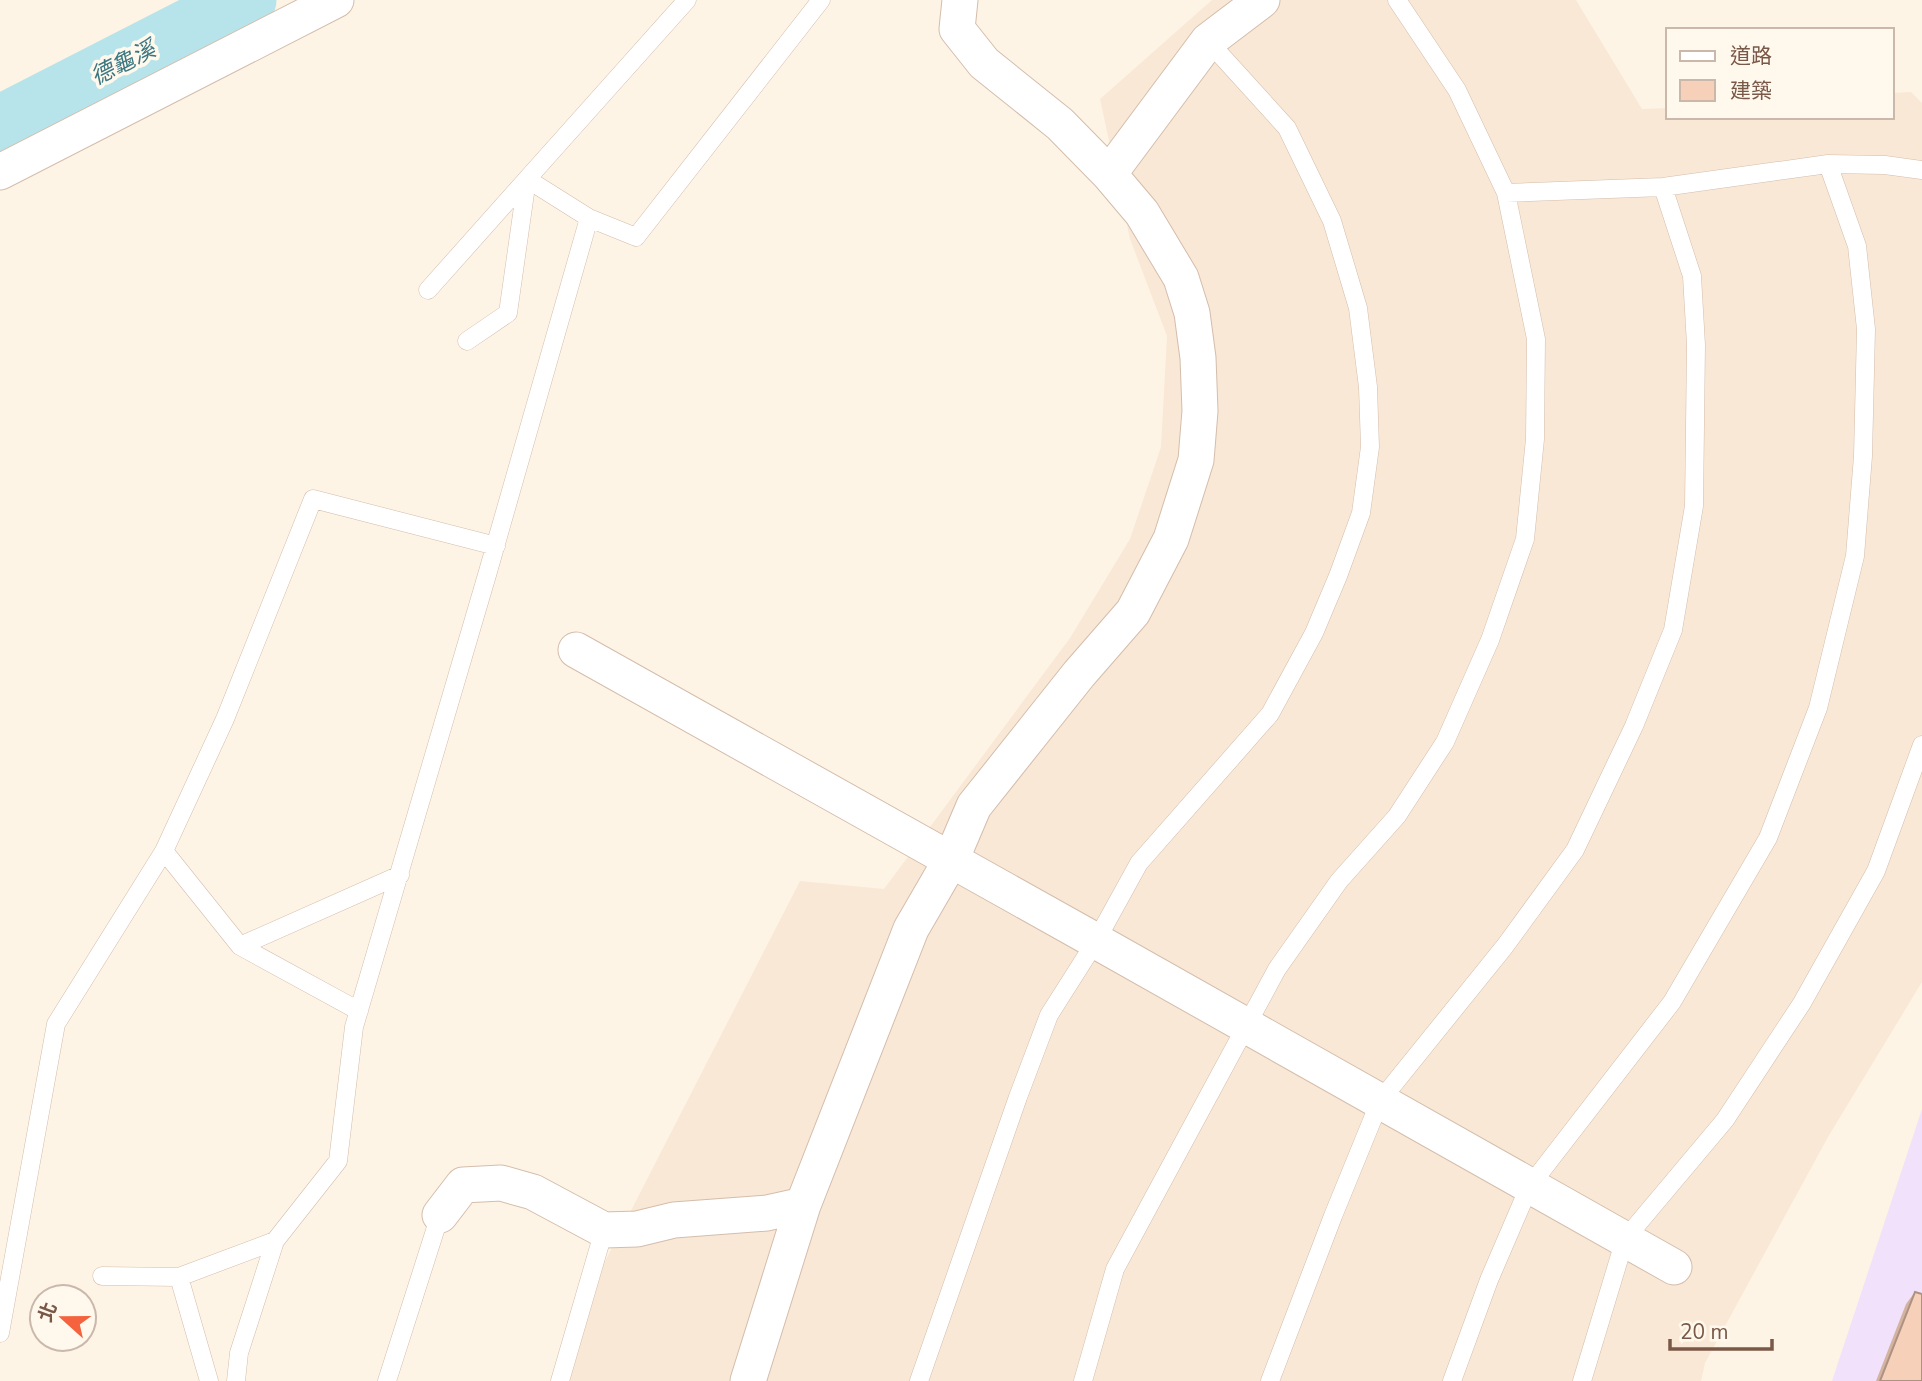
<svg xmlns="http://www.w3.org/2000/svg" width="1922" height="1381" viewBox="0 0 1922 1381" font-family="'Nunito Sans','Noto Sans TC',sans-serif">
<style>
.residential{fill:#f9e8d5}
.education{fill:#f1e1fb}
.lines{fill:none;stroke-linecap:round;stroke-linejoin:round}
.river{stroke:#b7e4ea;stroke-width:61}
.service-casing{stroke:#d4bdac;stroke-width:19}
.minor-casing{stroke:#d4bdac;stroke-width:37}
.service{stroke:#fff;stroke-width:18}
.minor{stroke:#fff;stroke-width:35}
.wall{fill:#d4b3a0}
.building{fill:#f7d0ba;stroke:#ad9282;stroke-width:2}
.labels{text-anchor:middle;dominant-baseline:central;stroke-width:7;stroke-linejoin:round;paint-order:stroke}
.water-label{font-size:23px;font-style:italic;fill:#397681;stroke:#fff8ed}
</style>
<rect width="100%" height="100%" fill="#fef4e5"/>
<path class="residential" d="M1212 0H1576L1642 109 1668 108V117H1892V93L1911 92 1922 103V982L1828 1137 1705 1363 1701 1381H568L601 1269 800 881 884 889 1070 638 1130 539 1161 447 1167 336 1130 239 1100 99Z"/>
<path class="education" d="M1922 1109V1381H1832Z"/>
<g class="lines">
<path class="river" d="M0 126 246 0"/>
<g class="service-casing">
<path id="service" d="M1506 193 1663 187 1828 164 1885 165 1922 170
M428 290 527 179 589 218
M467 341 508 313 527 179 687 0
M164 851 240 946 400 875
M240 946 359 1011
M102 1276 179 1277 275 1241
M179 1277 209 1381
M0 1333 56 1024 164 851 225 719 313 499 496 546
M236 1381 239 1353 275 1241 338 1161 354 1027 487 575 589 218 636 237 821 0
M387 1381 440 1215
M560 1381 604 1230
M919 1381 1018 1097 1049 1015 1096 941 1139 863 1270 714 1314 633 1338 576 1361 513 1370 447 1368 387 1358 308 1332 221 1287 128 1208 41
M1083 1381 1115 1269 1277 969 1339 881 1397 816 1445 742 1490 640 1525 539 1535 439 1536 339 1506 193 1457 90 1397 0
M1270 1381 1333 1216 1380 1101 1505 946 1575 850 1634 726 1673 630 1694 506 1696 345 1692 276 1663 187
M1452 1381 1489 1280 1529 1187 1672 1002 1768 838 1818 708 1855 556 1863 456 1866 329 1857 246 1828 164
M1582 1381 1625 1239 1725 1120 1802 1003 1876 871 1922 745"/>
</g>
<g class="minor-casing">
<path id="minor" d="M0 172 336 0
M1109 174 1208 41 1262 0
M576 650 1096 941 1674 1267
M440 1215 463 1185 501 1183 533 1192 604 1230 637 1229 674 1220 767 1213 803 1205
M748 1381 803 1205 911 929 951 860 974 806 1079 674 1133 612 1171 539 1196 460 1200 411 1198 358 1192 313 1181 278 1142 213 1109 174 1060 124 984 63 957 29 960 0"/>
</g>
<use href="#service" class="service"/>
<use href="#minor" class="minor"/>
</g>
<path class="wall" d="M1915 1292 1922 1381H1876L1906 1304Z"/>
<path class="building" d="M1915 1292 1922 1294V1381H1880Z"/>
<g class="labels">
<g class="water-label">
<text transform="translate(123 63) rotate(-27)">德龜溪</text>
</g>
</g>
<rect x="1666" y="28" width="228" height="91" fill="#fff8ed" stroke="#cab8ab" stroke-width="2"/>
<rect x="1680" y="51" width="35" height="10" fill="#ffffff" stroke="#cab8ab" stroke-width="2"/>
<text x="1730" y="63" font-size="21" fill="#7a5847">道路</text>
<rect x="1680" y="80" width="35" height="21" fill="#f7d0ba" stroke="#cab8ab" stroke-width="2"/>
<text x="1730" y="98" font-size="21" fill="#7a5847">建築</text>
<g transform="translate(63 1318) rotate(291)"><circle r="33" fill="#fff8ed" stroke="#cab8ab" stroke-width="2"/>
<path d="M0-5L12 26L0 18L-12 26Z" fill="#f4633e"/>
<text y="-10" font-size="19" font-weight="bold" text-anchor="middle" fill="#7a5847">北</text>
</g>
<path d="M1670 1339v10h102v-10" fill="none" stroke="#7a5847" stroke-width="3.5"/>
<text x="1680" y="1339" font-size="21" fill="#7a5847" stroke="#fff8ed" stroke-width="5" paint-order="stroke">20 m</text>
</svg>
